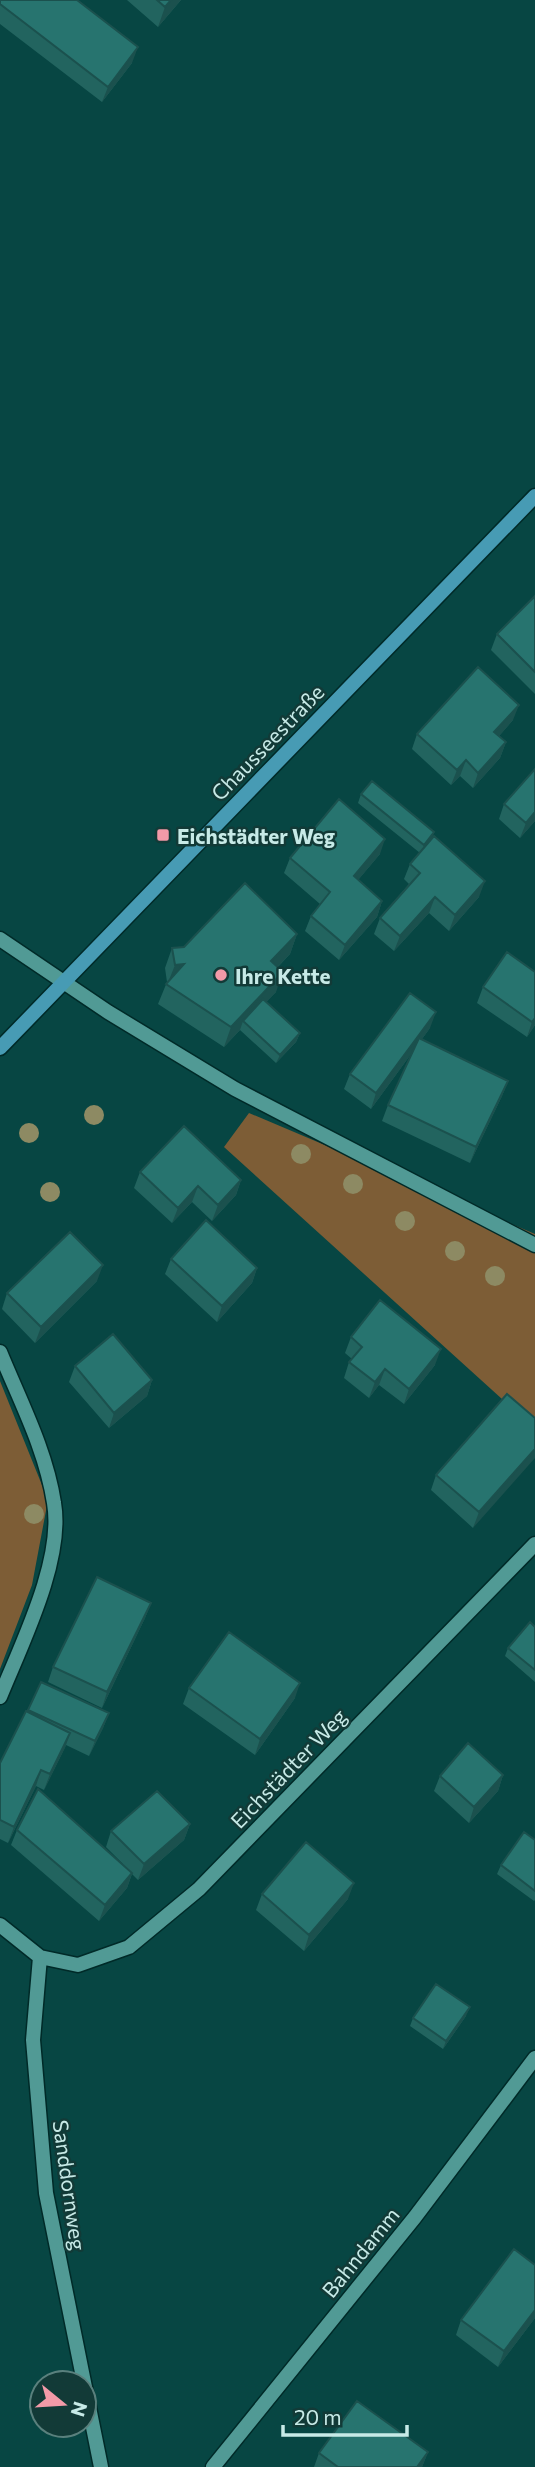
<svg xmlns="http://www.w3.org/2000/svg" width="535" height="2467" viewBox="0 0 535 2467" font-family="Commissioner,sans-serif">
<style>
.green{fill:#7d5d36}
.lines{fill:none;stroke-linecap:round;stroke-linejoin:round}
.service-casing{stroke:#002a28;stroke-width:17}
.minor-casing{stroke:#002a28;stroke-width:17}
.secondary-casing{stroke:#002a28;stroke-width:17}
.service{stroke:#519a95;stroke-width:14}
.minor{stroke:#519a95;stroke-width:14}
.secondary{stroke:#479bb4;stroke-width:14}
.tree{fill:#8d8a63}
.wall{fill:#22645f}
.shaded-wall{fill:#1b514e}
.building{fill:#27746f;stroke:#1b514e;stroke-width:2}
.poi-dot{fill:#f39aa8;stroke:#123a37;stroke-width:2.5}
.labels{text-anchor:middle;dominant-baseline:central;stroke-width:5;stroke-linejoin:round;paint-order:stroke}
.street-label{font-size:21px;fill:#c7eae7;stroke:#123a37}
.poi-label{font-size:21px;font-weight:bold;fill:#c7eae7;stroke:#123a37;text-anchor:start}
</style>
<rect width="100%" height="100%" fill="#074643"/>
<path class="green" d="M249 1113 535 1234V1429L224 1147Z
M0 1381 48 1500 32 1585 0 1669Z"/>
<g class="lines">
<g class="service-casing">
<path id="service" d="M0 1352C20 1401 46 1450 54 1503 64 1560 21 1645 0 1697"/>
</g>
<g class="minor-casing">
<path id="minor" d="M0 939 108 1012 235 1089 535 1245
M0 1925 40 1957 33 2040 46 2193 101 2467
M40 1957 78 1965 129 1947 199 1889 535 1544
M213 2467 415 2217 535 2058"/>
</g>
<g class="secondary-casing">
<path id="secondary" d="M0 1048 535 496"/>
</g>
<use href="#service" class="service"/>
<use href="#minor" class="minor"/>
<use href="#secondary" class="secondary"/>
</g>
<g class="tree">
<circle cx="94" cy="1115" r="10"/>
<circle cx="29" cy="1133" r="10"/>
<circle cx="301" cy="1154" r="10"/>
<circle cx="353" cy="1184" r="10"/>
<circle cx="50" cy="1192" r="10"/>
<circle cx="405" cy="1221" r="10"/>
<circle cx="455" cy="1251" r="10"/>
<circle cx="495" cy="1276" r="10"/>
<circle cx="34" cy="1514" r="10"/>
</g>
<path class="wall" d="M0 0 132 63 102 102 0 24Z
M127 0H181L158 27Z
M535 596V694L491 650 497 634Z
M513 720 499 736 506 742 500 758 473 788 460 776 451 785 412 749 417 734Z
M361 794 434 832 431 840 479 897 449 931 429 913 394 951 374 934 380 918 409 884 404 879 410 864 420 853 358 803Z
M504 804 535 821 520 838 499 819Z
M380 854 358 880 382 901 377 917 339 960 305 931 311 916 320 904 284 873 290 858Z
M297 934 290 954 278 967 276 992 266 1002 300 1033 296 1042 276 1063 240 1030 224 1047 158 1004 167 982 165 968 172 948Z
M535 972V1025L527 1037 477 1003 483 987Z
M430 1028 422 1039 508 1081 502 1096 470 1163 382 1121 388 1105 414 1050 371 1109 344 1089 350 1074Z
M140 1172 241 1180 236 1195 212 1221 192 1202 172 1223 134 1188Z
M171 1259 257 1268 252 1283 217 1322 165 1274Z
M97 1281 35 1343 2 1309 7 1293Z
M351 1337 435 1365 404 1404 379 1385 369 1398 344 1378 349 1362 352 1359 345 1353Z
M75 1366 152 1380 147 1396 109 1428 69 1382Z
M535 1418 473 1528 431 1490 436 1475Z
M151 1603 145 1618 102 1708 48 1682 53 1667Z
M535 1627V1682L505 1656 508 1648Z
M41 1682 109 1713 103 1728 89 1756 66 1745 44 1790 36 1786 8 1843 0 1839V1763L27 1711Z
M189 1688 295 1698 255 1755 183 1704Z
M503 1775 498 1791 469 1823 434 1791 440 1776Z
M190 1824 184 1840 138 1880 132 1874 127 1888 99 1921 11 1845 17 1830 123 1864 106 1847 111 1831Z
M535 1840V1900L534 1901 497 1874 501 1865Z
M262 1894 348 1899 304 1951 256 1910Z
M466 2016 443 2049 410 2026 413 2018Z
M535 2318 498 2367 456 2335 461 2320Z
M428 2452 422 2467H314L319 2453Z"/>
<path class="shaded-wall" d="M171 0H181L158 27 165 7Z
M138 47 132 63 102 102 108 87Z
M519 705 513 720 489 748 494 732Z
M506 742 500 758 473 788 478 773Z
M466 760 460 776 451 785 457 770Z
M535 812V821L520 838 526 823Z
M434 832 431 841 421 854 424 845Z
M385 839 380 854 348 892 354 876Z
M485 881 479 897 449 931 455 915Z
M435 897 429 913 394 951 400 936Z
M382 901 377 917 339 960 345 945Z
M297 934 290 954 264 981 271 961Z
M184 964 167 985 175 965Z
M283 972 276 992 246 1024 243 1021 240 1030 224 1047 231 1027Z
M436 1012 430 1028 371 1109 376 1093Z
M535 1018V1025L527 1037 532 1022Z
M300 1033 296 1042 276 1063 280 1055Z
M508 1081 502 1096 470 1163 476 1147Z
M241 1180 236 1195 212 1221 218 1205Z
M198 1186 192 1202 172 1223 178 1208Z
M103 1265 97 1281 35 1343 41 1327Z
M257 1268 252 1283 217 1322 222 1306Z
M441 1349 435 1365 404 1404 409 1389Z
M385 1369 379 1385 369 1398 375 1382Z
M152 1380 147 1396 109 1428 114 1413Z
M535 1449V1458L473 1528 479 1512Z
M151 1603 145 1618 102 1708 107 1692Z
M300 1683 295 1698 255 1755 260 1739Z
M109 1713 103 1728 89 1756 95 1741Z
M70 1733 65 1748 44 1790 50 1774Z
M41 1770 36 1786 8 1843 14 1827Z
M503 1775 498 1791 469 1823 474 1807Z
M190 1824 184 1840 138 1880 144 1864Z
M132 1873 127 1888 99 1921 105 1905Z
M354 1883 348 1899 304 1951 309 1935Z
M470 2007 466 2016 443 2049 446 2041Z
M535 2310V2318L498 2367 504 2351Z
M428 2452 422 2467H417Z"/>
<path class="building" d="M0 0H77L138 47 108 87 0 4Z
M157 0H171L165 7Z
M535 596V672L497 634Z
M478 667 519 705 494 732 506 742 478 773 466 760 457 770 417 734Z
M535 769V812L526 823 504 804Z
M372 781 434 832 424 845 361 794Z
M339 799 385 839 354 876 382 901 345 945 311 916 330 892 290 858Z
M434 836 485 881 455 915 435 897 400 936 380 918 420 873 410 864Z
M245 883 297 934 271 961 283 972 231 1027 166 984 184 964 175 965 172 948 184 947Z
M507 952 535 972V1018L532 1022 483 987Z
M410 993 436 1012 376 1093 350 1074Z
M263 999 300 1033 280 1055 243 1021Z
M419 1038 508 1081 476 1147 388 1105Z
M184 1126 241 1180 218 1205 198 1186 178 1208 140 1172Z
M206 1220 257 1268 222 1306 171 1259Z
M70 1232 103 1265 41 1327 7 1293Z
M380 1300 441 1349 409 1389 385 1369 375 1382 349 1362 362 1347 351 1337Z
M113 1334 152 1380 114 1413 75 1366Z
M507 1394 535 1418V1449L479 1512 436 1475Z
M97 1577 151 1603 107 1692 53 1667Z
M530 1622 535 1627V1670L508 1648Z
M229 1632 300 1683 260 1739 189 1688Z
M41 1682 109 1713 95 1741 28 1710Z
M26 1711 70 1733 50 1774 41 1770 14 1827 0 1820V1763Z
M468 1743 503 1775 474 1807 440 1776Z
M38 1789 132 1873 105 1905 17 1830Z
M157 1791 190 1824 144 1864 111 1831Z
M524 1832 535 1840V1891L501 1865Z
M306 1842 354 1883 309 1935 262 1894Z
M436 1984 470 2007 446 2041 413 2018Z
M514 2249 535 2265V2310L504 2351 461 2320Z
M357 2401 428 2452 417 2467H338L319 2453Z"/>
<g class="poi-dot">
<rect x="156" y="828" width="14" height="14" rx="3.5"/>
<circle cx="221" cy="975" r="7"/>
</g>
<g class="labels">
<g class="street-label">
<text transform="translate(267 742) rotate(-46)">Chausseestraße</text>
<text transform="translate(288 1768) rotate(-46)">Eichstädter Weg</text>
<text transform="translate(70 2185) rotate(82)">Sanddornweg</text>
<text transform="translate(360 2252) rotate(-51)">Bahndamm</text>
</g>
<g class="poi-label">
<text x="177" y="835">Eichstädter Weg</text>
<text x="235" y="975">Ihre Kette</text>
</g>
</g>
<g transform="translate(63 2404) rotate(108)"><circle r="33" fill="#123a37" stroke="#5a807d" stroke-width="2"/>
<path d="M0-5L12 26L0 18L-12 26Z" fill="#f39aa8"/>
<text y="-10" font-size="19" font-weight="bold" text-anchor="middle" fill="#c7eae7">N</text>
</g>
<path d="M283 2425v10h124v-10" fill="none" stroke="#c7eae7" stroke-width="3.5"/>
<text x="294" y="2425" font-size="21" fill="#c7eae7" stroke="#123a37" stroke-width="5" paint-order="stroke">20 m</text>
</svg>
